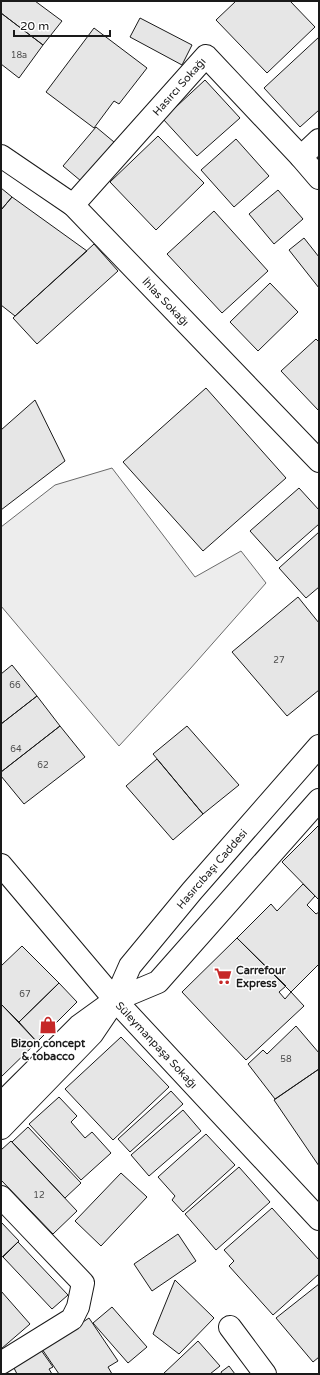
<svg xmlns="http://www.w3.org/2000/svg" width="320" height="1375" viewBox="0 0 320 1375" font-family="'Varela Round',sans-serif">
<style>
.built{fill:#ededed;stroke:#6a6a6a}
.building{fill:#e6e6e6;stroke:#1a1a1a}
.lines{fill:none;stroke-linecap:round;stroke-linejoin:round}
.pedestrian-casing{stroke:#1a1a1a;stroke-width:24}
.minor-casing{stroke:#1a1a1a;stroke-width:24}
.tertiary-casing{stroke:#1a1a1a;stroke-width:24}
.pedestrian{stroke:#fff;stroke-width:22}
.minor{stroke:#fff;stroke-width:22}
.tertiary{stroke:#fff;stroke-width:22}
.labels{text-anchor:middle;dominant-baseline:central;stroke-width:3;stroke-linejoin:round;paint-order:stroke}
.number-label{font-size:9px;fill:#4d4d4d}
.street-label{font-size:11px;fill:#1a1a1a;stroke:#fff}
.poi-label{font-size:11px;font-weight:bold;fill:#1a1a1a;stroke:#fff;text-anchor:start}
</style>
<rect width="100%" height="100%" fill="#fff"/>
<path class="built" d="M112 468 195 577 241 551 266 583 190 669 119 746 1 606V527L55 485Z"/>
<path class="building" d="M1 1H35L62 21 43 45 1 13Z
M236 1H290L315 27 267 73 216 20Z
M1 13 43 45 19 78 1 64Z
M140 18 192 45 182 65 130 37Z
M94 28 147 68 119 104 114 101 94 128 46 92Z
M319 37V110L300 127 264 88Z
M205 80 240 118 197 156 163 119Z
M96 127 114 142 81 181 63 166Z
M158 136 204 183 156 230 110 182Z
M236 139 269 176 234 207 201 170Z
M1 188 12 197 1 210Z
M278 190 303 219 274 244 249 214Z
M12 197 87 251 15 316 1 305V210Z
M214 211 268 271 222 313 167 254Z
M304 238 319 257V288L289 250Z
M94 244 118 271 37 344 13 318Z
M270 283 298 312 258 351 230 322Z
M316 339 319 342V411L281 371Z
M206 388 286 478 203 551 123 462Z
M35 400 65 461 1 510V430Z
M299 488 319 510V524L277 561 250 531Z
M319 532V587L306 598 279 568Z
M298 597 319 623V690L287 716 232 652Z
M12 665 37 696 1 724V674Z
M37 696 60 726 1 772V724Z
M60 726 85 757 24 804 1 776V772Z
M187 726 239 785 203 814 153 754Z
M157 759 203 814 173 840 126 786Z
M319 825V900L282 862Z
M303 884 315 896 307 905 316 914 319 912V964L291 992 237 938 271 904 277 911Z
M237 938 286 986 279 992 285 999 291 992 304 1006 246 1060 182 992Z
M22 946 59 983 19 1022 1 1004V966Z
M59 983 77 1002 37 1042 19 1022Z
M1 1004 37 1042 1 1077Z
M296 1026 319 1053V1069L275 1099 248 1064 263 1050 267 1054Z
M121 1037 169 1087 113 1140 65 1089Z
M319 1069V1166L274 1100Z
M171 1091 183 1104 130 1152 118 1139Z
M59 1097 77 1116 71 1122 85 1138 92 1132 111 1153 81 1180 29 1124Z
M183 1110 201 1131 149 1176 131 1155Z
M28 1127 81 1183 65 1198 12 1142Z
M206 1134 235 1165 183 1212 172 1200 175 1196 158 1177Z
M11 1141 77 1211 53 1234 1 1180V1150Z
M239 1167 270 1202 216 1250 185 1214Z
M121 1173 147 1197 101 1246 75 1221Z
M272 1208 319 1260V1274L273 1315 229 1266 234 1261 224 1250Z
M1 1222 19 1241 1 1258Z
M178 1234 196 1261 152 1291 134 1264Z
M18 1242 68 1295 52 1309 3 1257Z
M175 1280 214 1318 179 1354 153 1334Z
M319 1284V1357L313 1362 276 1318Z
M1 1291 30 1324 1 1349Z
M112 1307 147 1347 128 1363 93 1323Z
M89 1318 118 1361 108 1367 112 1374H59L42 1349Z
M198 1341 220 1366 210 1374H163Z
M41 1350 53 1367 49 1369 52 1374H17L13 1366Z
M229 1366 235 1374H222L221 1372Z"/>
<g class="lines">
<g class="pedestrian-casing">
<path id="pedestrian" d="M1 1197 83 1283 78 1307 72 1319 1 1363
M230 1327 265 1374"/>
</g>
<g class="minor-casing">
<g id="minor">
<path id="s1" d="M1 156 73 205 319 461"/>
<path d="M301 157 319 140"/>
<path id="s2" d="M73 205 206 56 301 157 319 178"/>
<path id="s3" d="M1 865 115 1000 319 1219"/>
</g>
</g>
<g class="tertiary-casing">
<g id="tertiary">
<path d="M1 1104 79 1026 115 1000 158 982 319 800"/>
<path id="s4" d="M1 1128 92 1034 115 1000 130 966 192 891 319 746"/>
</g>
</g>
<use href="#pedestrian" class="pedestrian"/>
<use href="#minor" class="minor"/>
<use href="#tertiary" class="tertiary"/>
</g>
<defs>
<g id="supermarket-bare" transform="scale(1.38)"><path d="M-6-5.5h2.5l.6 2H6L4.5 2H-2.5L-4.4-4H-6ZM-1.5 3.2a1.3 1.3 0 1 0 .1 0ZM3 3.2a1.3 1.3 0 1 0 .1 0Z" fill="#c62828" stroke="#fff" stroke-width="2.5" paint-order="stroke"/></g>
<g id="shop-bare" transform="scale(1.38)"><path d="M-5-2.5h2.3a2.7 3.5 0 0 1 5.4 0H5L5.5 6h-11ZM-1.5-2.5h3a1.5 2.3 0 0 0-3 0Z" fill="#c62828" stroke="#fff" stroke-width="2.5" paint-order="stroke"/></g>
</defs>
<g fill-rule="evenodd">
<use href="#supermarket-bare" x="223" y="976"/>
<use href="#shop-bare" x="48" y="1025"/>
</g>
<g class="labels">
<g class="number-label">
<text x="19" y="55">18a</text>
<text x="279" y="660">27</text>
<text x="15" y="685">66</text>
<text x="16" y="749">64</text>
<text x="43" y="765">62</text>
<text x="25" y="994">67</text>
<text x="286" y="1059">58</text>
<text x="39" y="1195">12</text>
</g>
<g class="street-label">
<text stroke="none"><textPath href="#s2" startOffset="159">Hasırcı Sokağı</textPath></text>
<text stroke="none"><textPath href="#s1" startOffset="221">İhlas Sokağı</textPath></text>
<text stroke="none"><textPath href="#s4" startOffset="336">Hasırcıbaşı Caddesi</textPath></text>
<text stroke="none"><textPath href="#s3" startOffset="238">Süleymanpaşa Sokağı</textPath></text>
</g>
<g class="poi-label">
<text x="236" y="970">Carrefour<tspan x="236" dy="13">Express</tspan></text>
<text x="48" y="1043" text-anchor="middle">Bizon concept<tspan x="48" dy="13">&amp; tobacco</tspan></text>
</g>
</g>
<rect width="320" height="1375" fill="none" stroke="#1a1a1a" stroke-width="4"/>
<path d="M14 30v6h96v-6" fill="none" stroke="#1a1a1a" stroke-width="2"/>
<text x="20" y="30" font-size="12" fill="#1a1a1a" stroke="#ffffff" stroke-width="3" paint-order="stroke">20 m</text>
</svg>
